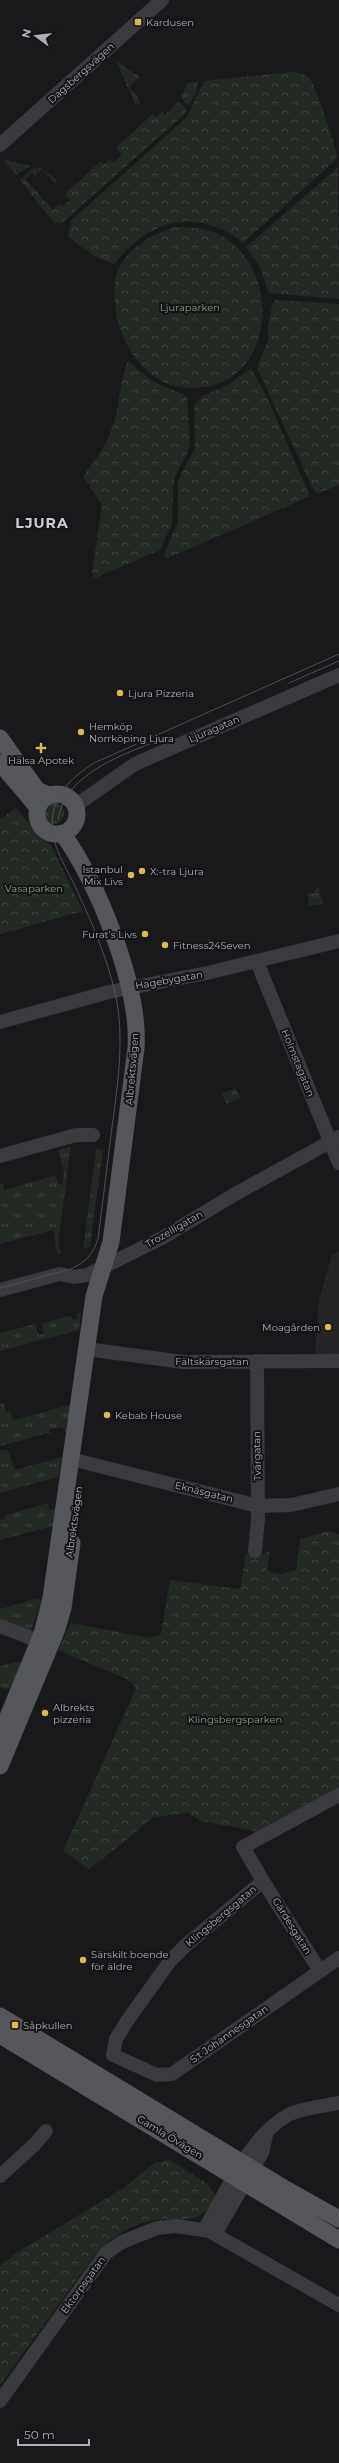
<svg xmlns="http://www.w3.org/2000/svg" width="339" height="2463" viewBox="0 0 339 2463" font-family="Montserrat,sans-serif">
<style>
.built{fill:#252427}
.grass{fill:url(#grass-tufts)}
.park{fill:url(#park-crowns)}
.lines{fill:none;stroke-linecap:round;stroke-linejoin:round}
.minor{stroke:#3a3a3f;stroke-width:14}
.major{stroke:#56575d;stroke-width:17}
.tram{stroke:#515257;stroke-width:1}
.poi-dot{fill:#ddb84e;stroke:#141315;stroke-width:1.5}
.labels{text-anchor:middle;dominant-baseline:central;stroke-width:4;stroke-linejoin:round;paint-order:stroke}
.poi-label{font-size:10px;fill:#acafb8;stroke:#141315;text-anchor:start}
.street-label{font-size:10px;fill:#acafb8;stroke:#141315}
.park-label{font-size:10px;fill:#86a189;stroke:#141315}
.district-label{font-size:14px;font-weight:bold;letter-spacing:1px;fill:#cdced5;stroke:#141315}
</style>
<defs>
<pattern id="grass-tufts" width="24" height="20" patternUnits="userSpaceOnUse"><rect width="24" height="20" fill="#232a24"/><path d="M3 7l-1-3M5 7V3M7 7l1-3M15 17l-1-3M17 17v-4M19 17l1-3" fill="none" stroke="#404642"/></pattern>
<pattern id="park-crowns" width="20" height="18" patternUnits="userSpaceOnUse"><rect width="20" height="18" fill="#232a24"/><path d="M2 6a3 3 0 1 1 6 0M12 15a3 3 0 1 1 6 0" fill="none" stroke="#404642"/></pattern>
</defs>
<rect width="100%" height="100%" fill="#19181a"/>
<path class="built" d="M339 1252V1354H315L319 1300 332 1254Z"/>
<path class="grass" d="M116 61 140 77 129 87 138 97 140 104H135Z
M198 81 196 93 188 106 181 98 187 83Z
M3 159 30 166 16 175Z
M71 1146 58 1243 61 1253 57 1254 53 1230 0 1244V1184H2L4 1190 56 1175 58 1183 62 1186 64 1172 58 1150Z
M96 1149 103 1150 90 1247 83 1249Z
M81 1312 79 1330 0 1351V1333L35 1324 39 1335 44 1333 41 1323 71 1316 74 1320 78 1318 76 1314Z
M3 1402 6 1412 10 1411 13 1420 70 1405 66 1433 62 1427 49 1430 51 1435 47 1433 0 1446V1404Z
M7 1449 15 1470 62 1457 58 1477 0 1493V1451Z
M48 1503 49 1510 55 1508 53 1526 0 1540V1519L3 1520 6 1515Z
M35 1599 41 1600 31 1632 0 1619V1609Z
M22 1661 10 1689 0 1688V1666Z"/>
<path class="park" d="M290 72C298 72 305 74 310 79 315 86 339 152 337 159L246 240 242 242C232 233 220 228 207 224 168 215 138 234 114 264L94 256 68 237 71 221 76 216 186 118 204 81Z
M179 101 186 108V113L62 223H54L20 180 33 168H41L57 180 55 184 42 169 35 175 32 173 25 179 53 210 59 204 62 206 70 200 65 194 101 161 104 164 110 159 114 162 122 155 116 147 153 114 155 117 162 112 165 115Z
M338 167 339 299 269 293 260 267 246 247Z
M176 227C190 227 205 228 218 234 284 267 277 385 195 388 139 391 107 325 116 277 121 252 153 232 176 227Z
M276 300 339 304V485L317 494 313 489 257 368 268 340V325L273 302Z
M128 361 152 381 187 396 190 443 187 454 175 476 173 488 172 524 160 550 95 578 92 573 102 505 83 476C98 458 110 439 116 416 120 397 121 378 128 361Z
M251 368 266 395 310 496 166 559 164 554 178 522V480L195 448 194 405 202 396 228 385Z
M42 813a11 11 0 1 1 22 0a11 11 0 1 1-22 0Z
M16 808 39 835 51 845 83 911 0 934V819Z
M319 888 323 904 309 906 308 893H315L314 890Z
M235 1088 240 1098 227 1104 222 1094Z
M327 1531 339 1534V1790L260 1832 201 1821 188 1813 153 1817 129 1838 89 1869 63 1851 136 1688 127 1679 58 1650 71 1623 149 1638 161 1634 170 1580 240 1589 246 1554 257 1556 270 1551 267 1571 281 1574 296 1570 300 1539Z
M168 2159 208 2184 215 2196 214 2201C196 2229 177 2215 150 2221 127 2226 110 2239 94 2256L0 2385V2266L16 2253 122 2189 156 2162H161Z"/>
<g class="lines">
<path class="minor" d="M0 145 162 0
M75 806 135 764 339 675
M257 962 339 1163
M0 1022 109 992 207 973 339 941
M0 1156 76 1135H93
M0 1290 60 1274 74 1277 87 1275 162 1238 237 1193 339 1137
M86 1349 183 1362 339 1361
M71 1459 258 1506 291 1505 339 1494
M255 1551 258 1519 257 1361
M0 1626 49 1645
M339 1795 243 1847 263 1881 186 1945 170 1961 127 2021 116 2039 113 2055 157 2075 172 2074 339 1958
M263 1881 320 1971
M0 2176 35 2144 46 2131
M204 2230C226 2193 249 2137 288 2115 303 2108 323 2106 339 2103
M215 2234 262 2153 266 2135
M0 2401 106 2253 122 2242 157 2228 176 2226 209 2231 339 2305"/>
<path class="major" d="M0 738 37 790 49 795
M0 763 35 804
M37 814a20 20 0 1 1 40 0a20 20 0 1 1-40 0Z
M0 1736 42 1634 51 1598 94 1296 111 1242 136 1048C140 987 98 882 62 833
M0 1766 57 1629 63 1608 72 1543
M0 2016 287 2190 339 2219
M0 2035 339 2240"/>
<path class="tram" d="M289 683 339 661
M58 820C65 771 127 754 166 737
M0 1288 71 1269C86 1262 93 1254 98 1239 103 1202 107 1164 112 1127 118 1082 125 1037 115 992 107 959 93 925 79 895 70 873 52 849 52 825 52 795 71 778 94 763L339 654"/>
</g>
<g class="poi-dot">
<rect x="134" y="18" width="8" height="8" rx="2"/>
<circle cx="120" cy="693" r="4"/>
<circle cx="81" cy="732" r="4"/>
<path d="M39 742h4v4h4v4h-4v4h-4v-4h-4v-4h4z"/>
<circle cx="142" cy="871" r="4"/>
<circle cx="131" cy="875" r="4"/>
<circle cx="145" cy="934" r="4"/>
<circle cx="165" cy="945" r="4"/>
<circle cx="328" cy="1327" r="4"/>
<circle cx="107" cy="1415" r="4"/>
<circle cx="45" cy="1713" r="4"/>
<circle cx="83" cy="1960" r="4"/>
<rect x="11" y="2021" width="8" height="8" rx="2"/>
</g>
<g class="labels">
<g class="poi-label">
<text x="146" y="22">Kardusen</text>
<text x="128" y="693">Ljura Pizzeria</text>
<text x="89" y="726">Hemköp<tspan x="89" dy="12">Norrköping Ljura</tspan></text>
<text x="41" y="760" text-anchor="middle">Hälsa Apotek</text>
<text x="123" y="869" text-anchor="end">Istanbul<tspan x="123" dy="12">Mix Livs</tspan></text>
<text x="150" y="871">X:-tra Ljura</text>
<text x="137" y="934" text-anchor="end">Furat's Livs</text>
<text x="173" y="945">Fitness24Seven</text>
<text x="320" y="1327" text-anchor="end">Moagården</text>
<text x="115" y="1415">Kebab House</text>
<text x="53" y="1707">Albrekts<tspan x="53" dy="12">pizzeria</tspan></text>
<text x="91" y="1954">Särskilt boende<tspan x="91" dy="12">för äldre</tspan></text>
<text x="23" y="2025">Såpkullen</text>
</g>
<g class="street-label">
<text transform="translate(81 73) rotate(-42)">Dagsbergsvägen</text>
<text transform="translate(214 729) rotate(-23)">Ljuragatan</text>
<text transform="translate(169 980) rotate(-10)">Hagebygatan</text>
<text transform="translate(298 1063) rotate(68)">Holmstagatan</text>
<text transform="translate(132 1069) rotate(-85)">Albrektsvägen</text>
<text transform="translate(174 1229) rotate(-30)">Trozelligatan</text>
<text x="212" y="1361">Fältskärsgatan</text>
<text transform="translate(257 1456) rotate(-91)">Tvärgatan</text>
<text transform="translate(204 1492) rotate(14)">Eknäsgatan</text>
<text transform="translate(74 1522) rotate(-82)">Albrektsvägen</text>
<text transform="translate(221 1916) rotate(-40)">Klingsbergsgatan</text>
<text transform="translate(292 1926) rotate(58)">Gärdesgatan</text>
<text transform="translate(229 2034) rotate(-35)">S:t Johannesgatan</text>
<text transform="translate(170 2137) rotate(31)">Gamla Övägen</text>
<text transform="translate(83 2285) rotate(-54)">Ektorpsgatan</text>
</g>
<g class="park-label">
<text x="190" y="307">Ljuraparken</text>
<text x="34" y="888">Vasaparken</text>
<text x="235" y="1719">Klingsbergsparken</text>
</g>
<g class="district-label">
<text x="42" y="523">LJURA</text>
</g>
</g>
<g transform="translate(36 36) rotate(285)" stroke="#141315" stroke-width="3" paint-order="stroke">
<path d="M0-3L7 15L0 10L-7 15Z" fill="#acafb8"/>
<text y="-6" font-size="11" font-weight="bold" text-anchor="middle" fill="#acafb8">N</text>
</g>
<path d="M18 2439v6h71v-6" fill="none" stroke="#acafb8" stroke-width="2"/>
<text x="24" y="2439" font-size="12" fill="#acafb8" stroke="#141315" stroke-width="3" paint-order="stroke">50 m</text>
</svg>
